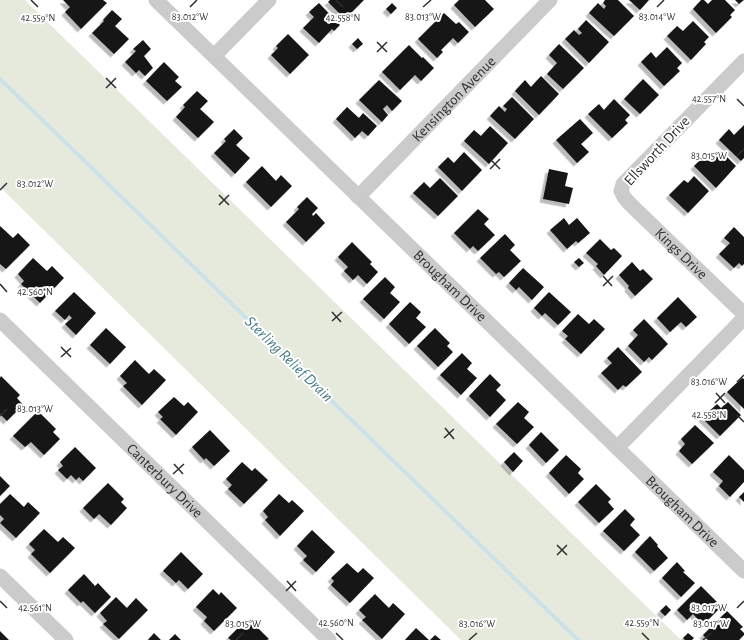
<svg xmlns="http://www.w3.org/2000/svg" width="744" height="640" viewBox="0 0 744 640" font-family="'Alegreya Sans',sans-serif">
<style>
.green{fill:#e6eadd}
.lines{fill:none;stroke-linecap:round;stroke-linejoin:round}
.stream{stroke:#cbe2e8;stroke-width:4}
.building{fill:#151515;filter:url(#shadow)}
.minor{stroke:#cbcbcb;stroke-width:15}
.ticks{fill:none;stroke:#2e2e2e;stroke-width:1.5}
.labels{text-anchor:middle;dominant-baseline:central;stroke-width:4;stroke-linejoin:round;paint-order:stroke}
.street-label{font-size:15px;fill:#2e2e2e;stroke:#fff}
.water-label{font-size:16px;font-style:italic;fill:#447b87;stroke:#fff}
.ticks-label{font-size:10px;text-anchor:middle;fill:#2e2e2e;stroke:#fff;stroke-width:4;stroke-linejoin:round;paint-order:stroke}
</style>
<defs>
<filter id="shadow"><feDropShadow dx="-3.5" dy="3.5" stdDeviation="0" flood-color="#0004"/></filter>
</defs>
<rect width="100%" height="100%" fill="#fff"/>
<path class="green" d="M0 0H25L681 640H461L0 187Z"/>
<g class="lines">
<path class="stream" d="M0 79 578 640"/>
</g>
<path class="building" d="M63 0H103L107 3 81 29 65 12 70 7Z
M330 0H364L345 19 328 2Z
M459 0H485L494 9 475 27 454 5Z
M605 0H618L634 16 614 36 589 13 598 3 604 9 606 6 603 3Z
M629 0H649L640 10Z
M701 0H704L708 4 712 0H725L735 10 730 15 732 17 716 33 693 9Z
M735 0H744L739 4Z
M319 3 340 25 334 31 332 29 319 43 303 28 314 17 309 12Z
M392 3 397 8 391 14 386 9Z
M112 10 122 19 115 26 129 39 114 54 92 33 104 21 103 20Z
M444 13 456 24 459 22 469 32 458 43 453 38 441 50 443 52 437 58 418 39Z
M586 20 609 42 589 63 565 39 574 30 579 35 582 33 578 29Z
M693 21 709 37 704 42 706 44 691 60 667 36 677 26 683 31Z
M288 34 309 55 290 74 271 55 278 48 276 46Z
M358 38 363 44 357 49 352 44Z
M143 40 151 49 144 56 153 68 145 76 139 70 136 73 125 62 136 51 133 49Z
M559 44 584 68 563 89 547 74 557 63 549 55Z
M409 45 422 58 423 57 434 68 421 81 415 75 400 90 382 72Z
M667 47 682 63 677 68 680 71 664 86 641 62 651 52 656 58Z
M164 62 179 77 175 81 182 87 167 101 146 81Z
M541 76 559 94 539 115 515 91 525 80 531 87Z
M643 79 659 95 640 114 624 99Z
M379 80 402 101 392 111 387 105 383 109 388 115 382 122 359 100Z
M197 91 208 101 200 109 214 122 198 138 176 117 185 107 183 105Z
M512 97 534 119 515 139 490 116 499 106 505 112 507 109 503 106Z
M614 99 630 115 625 120 628 123 612 138 588 114 599 104 604 110Z
M347 107 359 118 363 113 377 126 368 136 362 131 355 138 336 119Z
M580 119 593 133 581 144 589 152 577 163 556 140Z
M744 125V158L741 161 719 140 729 129 734 135Z
M490 126 508 143 489 164 464 141 474 130 481 136Z
M234 129 243 138 236 145 250 158 235 174 214 153 226 141 224 139Z
M720 150 736 166 716 188 694 166 704 156 709 161Z
M464 152 482 170 462 191 438 167 448 157 454 163Z
M262 166 276 181 281 175 292 186 271 207 246 182Z
M549 169 568 173 565 186 573 188 569 204 543 199Z
M694 176 709 191 688 213 669 195 684 180 688 183Z
M440 178 458 196 438 216 413 193 424 182 430 188Z
M307 197 318 208 312 214 313 216 316 213 325 223 306 242 286 222 299 209 297 207Z
M478 209 489 219 484 224 495 235 478 251 473 246 470 249 454 233Z
M564 218 569 225 577 218 590 233 578 243 576 241 567 249 550 230Z
M0 226 13 238 18 233 30 245 6 269 0 264Z
M734 227 744 237V264L742 266 739 263 734 268 719 254 730 243 724 238Z
M505 234 515 245 510 250 521 261 504 277 499 272 496 274 480 258Z
M600 239 611 250 614 248 622 256 604 275 596 266 598 264 586 253Z
M352 242 372 262 370 264 378 272 367 284 358 275 353 280 344 271 348 267 338 257Z
M33 258 47 271 52 266 64 278 40 303 21 284 24 281 18 274Z
M579 258 584 263 579 267 574 262Z
M632 262 640 271 643 269 653 279 635 296 628 288 629 286 619 275Z
M523 268 544 287 532 300 519 287 516 290 509 283Z
M385 277 395 287 390 293 400 302 384 319 363 299Z
M74 292 96 313 76 335 65 324 72 318 69 315 65 320 55 311Z
M549 292 571 312 558 325 545 313 542 316 534 308Z
M678 297 697 317 686 327 681 322 670 332 657 318Z
M410 302 421 312 416 318 426 327 409 344 389 324Z
M578 314 589 324 594 319 605 329 581 354 565 339 568 336 562 331Z
M644 319 668 344 652 360 649 357 644 362 628 346 638 335 633 330Z
M106 328 126 347 110 364 90 345Z
M435 328 450 343 447 346 453 352 438 367 417 346Z
M618 347 642 372 626 387 623 385 618 390 601 373 612 363 607 358Z
M462 353 472 363 467 369 477 378 461 395 440 375Z
M135 360 149 374 154 369 166 380 142 405 123 386 127 383 120 376Z
M490 374 501 385 496 390 506 400 490 417 469 396Z
M1 376 20 395 17 398 23 405 7 421 0 414V378Z
M742 378 744 379V409L727 392Z
M174 397 184 406 188 402 198 412 176 435 160 419 163 417 158 412Z
M518 402 529 412 524 418 534 427 517 444 496 424Z
M728 402 741 415 720 436 702 418 717 404 721 408Z
M38 411 56 429 53 432 60 439 44 455 31 442 25 447 13 436Z
M695 425 714 443 692 464 679 451 685 444 681 439Z
M210 430 230 451 214 466 206 458 204 460 192 447Z
M541 432 559 450 546 463 529 445Z
M75 447 96 468 83 481 79 477 76 480 71 475 67 479 58 470 63 466 60 462Z
M514 452 523 461 513 472 504 462Z
M566 455 581 469 578 473 584 479 569 494 549 473Z
M729 455 744 470V482L730 497 719 486 723 481 713 472Z
M242 462 252 471 255 468 268 480 244 504 228 489 232 485 226 479Z
M0 476 10 486 0 496Z
M108 483 124 499 121 502 127 508 111 525 99 514 94 519 83 508Z
M596 484 611 499 608 502 614 509 599 523 578 502Z
M744 492V502L739 497Z
M10 494 24 507 28 502 40 513 16 538 0 523 4 519 0 515V504Z
M279 494 289 503 292 500 304 511 280 536 265 520 268 517 263 511Z
M625 509 635 519 630 525 640 535 624 551 603 531Z
M44 529 58 542 63 537 75 548 50 573 31 554 35 550 29 544Z
M312 530 335 552 316 572 303 560 307 556 297 546Z
M650 536 658 545 657 546 668 558 654 571 635 552Z
M181 552 203 574 188 589 179 580 176 583 163 571Z
M677 562 685 571 683 572 695 583 681 597 662 578Z
M347 563 358 573 363 568 374 578 350 603 331 585 334 581 331 578Z
M84 574 95 586 98 583 111 597 95 613 83 601 81 603 68 590Z
M701 586 717 602 714 604 719 609 703 625 693 614 687 620 677 610Z
M213 589 219 595 221 592 237 608 214 631 204 621 207 617 196 607Z
M375 594 389 608 393 603 405 614 382 639 362 620 366 617 359 610Z
M116 597 127 608 136 598 148 610 119 639 103 624 107 621 100 613Z
M666 605 671 610 665 616 660 611Z
M727 611 743 627 740 629 744 633V635L739 640H708L703 635Z
M246 620 251 625 253 623 269 639 267 640H231L228 638Z
M416 628 429 640H405Z
M0 631 9 640H0Z
M154 633 161 640H148Z
M688 633 694 638 692 640H685L683 638Z
M175 634 181 640H169Z
M435 635 441 640H430Z"/>
<g class="lines">
<g class="minor">
<path id="s1" d="M156 0 744 571"/>
<path d="M214 56 269 0"/>
<path id="s2" d="M744 61 628 179 623 184 621 191 624 197 629 203 744 314"/>
<path id="s3" d="M358 197 550 0"/>
<path id="s4" d="M0 320 329 640"/>
<path d="M617 448 744 318"/>
<path d="M0 576 66 640"/>
</g>
</g>
<path class="ticks" d="M31 0 38 7M336 0 343 7M190 7 197 0M423 7 431 0M657 7 664 0M377 42 387 52M377 52 387 42M106 78 116 88M106 88 116 78M737 99 744 106M737 156 744 149M490 159 500 169M490 169 500 159M0 190 7 183M219 195 229 205M219 205 229 195M603 276 612 286M0 284 7 292M603 286 613 276M332 312 341 322M332 321 342 312M61 347 71 357M61 357 71 348M737 382 744 375M716 393 725 403M715 403 725 393M737 415 744 422M0 416 7 409M445 428 454 439M444 438 454 429M174 464 183 474M173 474 184 464M557 545 567 555M557 555 567 545M287 581 296 591M286 591 296 581M0 601 7 608M737 608 744 601M336 633 343 640M642 633 649 640M236 640 243 633M469 640 477 633M703 640 711 633"/>
<g class="labels">
<g class="street-label">
<text stroke="none"><textPath href="#s3" startOffset="137">Kensington Avenue</textPath></text>
<text transform="translate(657 151) rotate(-47)">Ellsworth Drive</text>
<text stroke="none"><textPath href="#s2" startOffset="267">Kings Drive</textPath></text>
<text stroke="none"><textPath href="#s1" startOffset="410">Brougham Drive</textPath></text>
<text stroke="none"><textPath href="#s4" startOffset="230">Canterbury Drive</textPath></text>
<text stroke="none"><textPath href="#s1" startOffset="734">Brougham Drive</textPath></text>
</g>
<g class="water-label">
<text transform="translate(289 359) rotate(44)">Sterling Relief Drain</text>
</g>
</g>
<g class="ticks-label">
<text x="190" y="20">83.012°W</text>
<text x="423" y="20">83.013°W</text>
<text x="657" y="20">83.014°W</text>
<text x="38" y="21">42.559°N</text>
<text x="343" y="21">42.558°N</text>
<text x="709" y="102">42.557°N</text>
<text x="709" y="159">83.015°W</text>
<text x="35" y="187">83.012°W</text>
<text x="35" y="295">42.560°N</text>
<text x="709" y="385">83.016°W</text>
<text x="35" y="412">83.013°W</text>
<text x="709" y="418">42.558°N</text>
<text x="709" y="611">83.017°W</text>
<text x="35" y="611">42.561°N</text>
<text x="336" y="626">42.560°N</text>
<text x="642" y="626">42.559°N</text>
<text x="243" y="627">83.015°W</text>
<text x="477" y="627">83.016°W</text>
<text x="711" y="627">83.017°W</text>
</g>
</svg>
